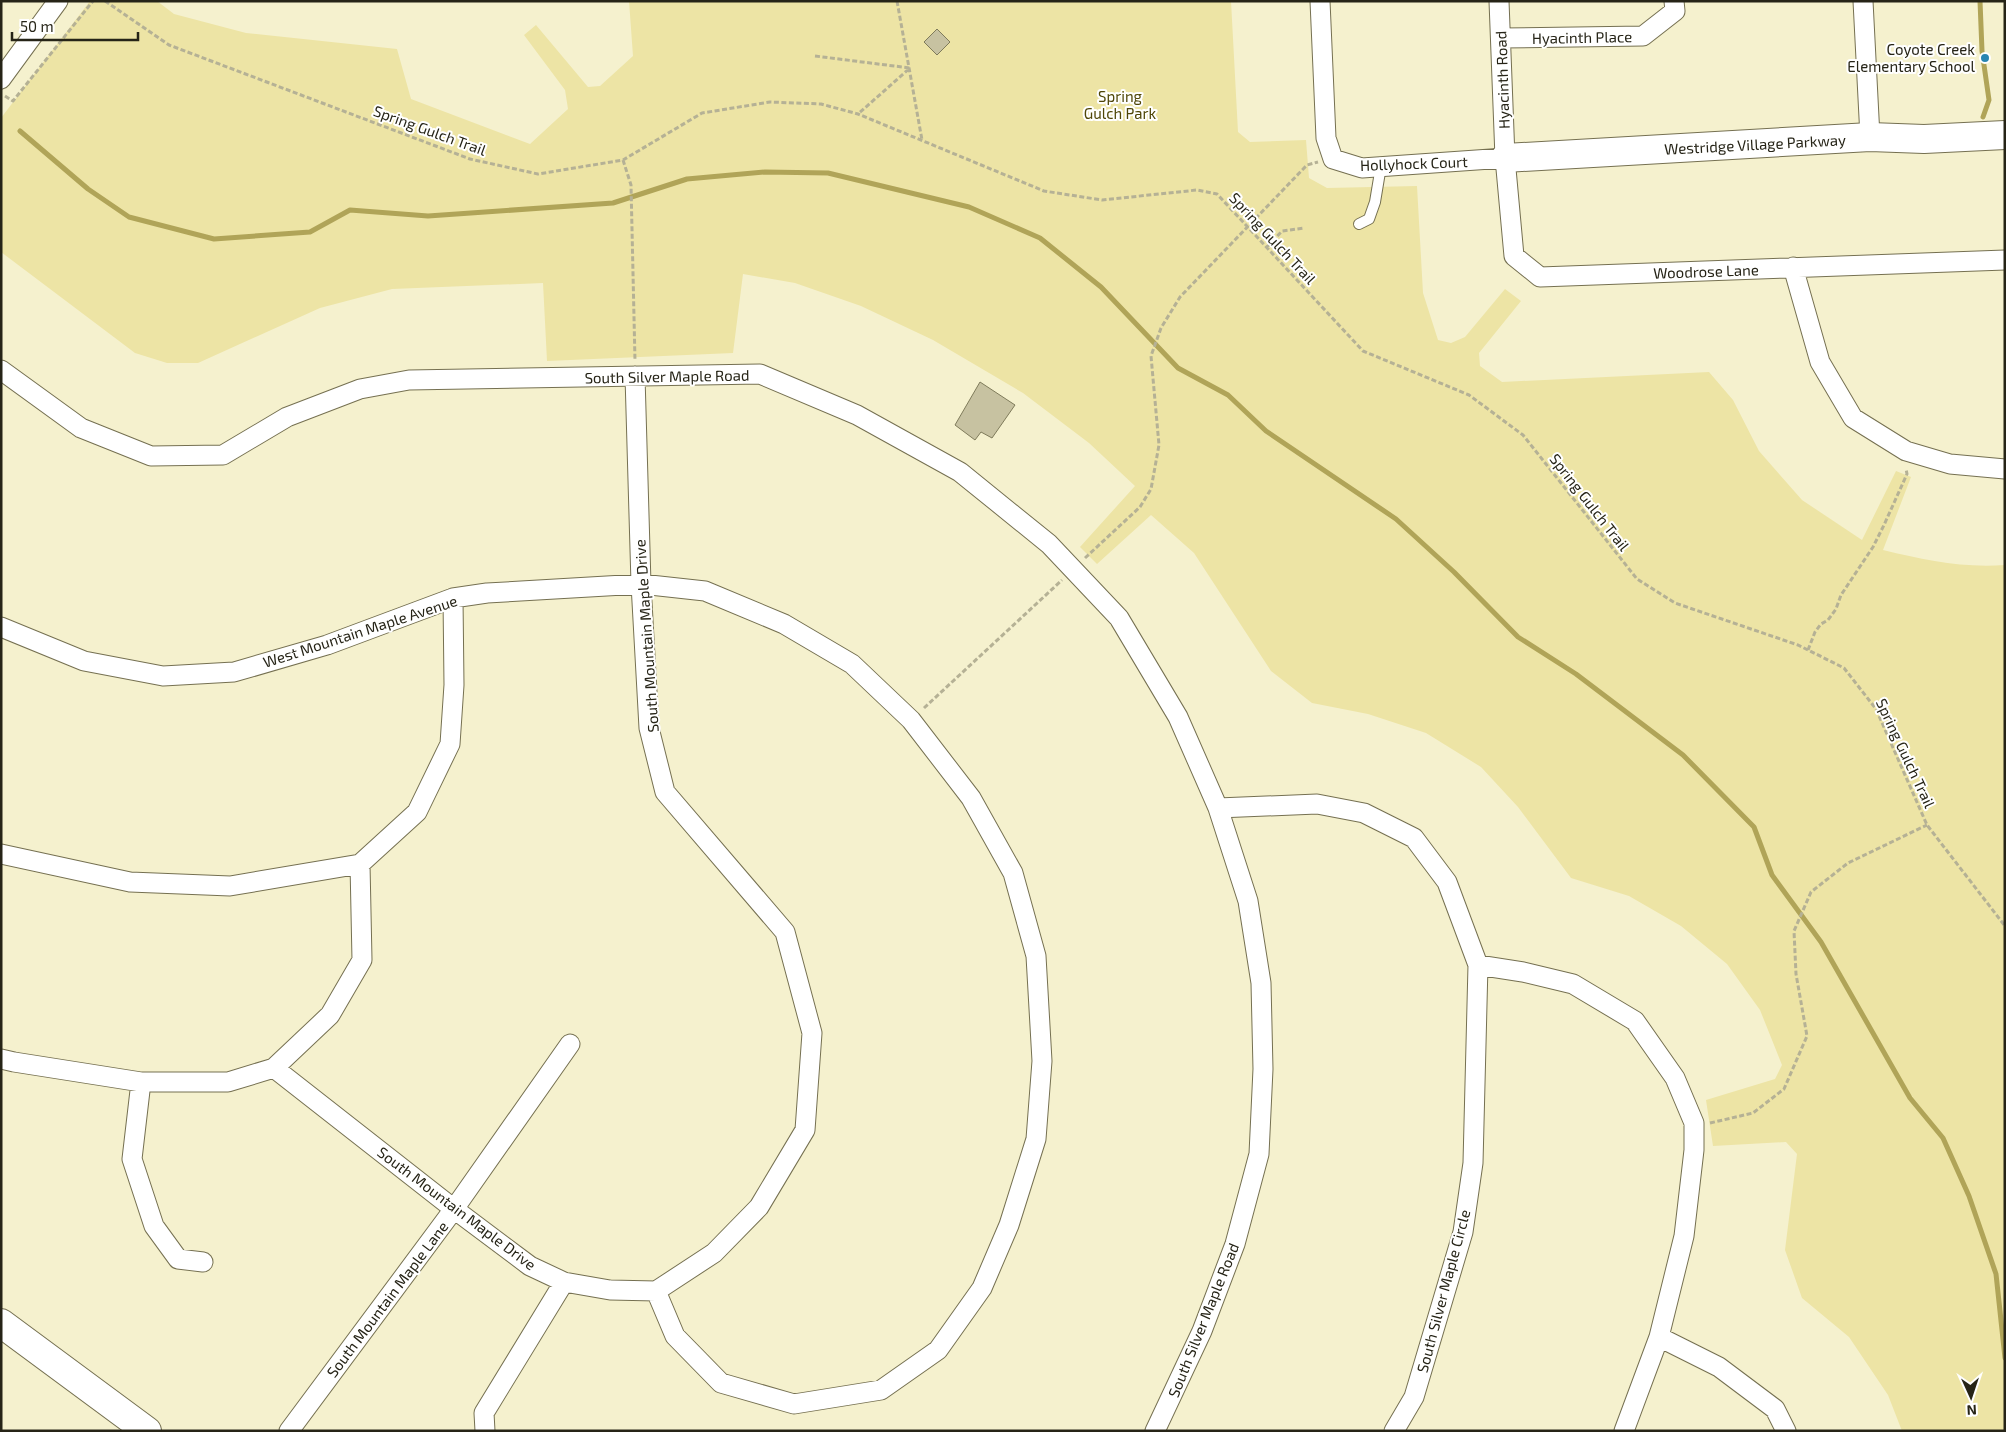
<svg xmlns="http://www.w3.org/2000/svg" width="2006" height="1432" viewBox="0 0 2006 1432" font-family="'Exo 2',sans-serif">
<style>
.green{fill:#ede4a5}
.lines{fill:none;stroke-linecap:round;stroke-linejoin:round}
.stream{stroke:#b0a458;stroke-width:5}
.building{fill:#c7c2a1;stroke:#7f7b5b}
.lane-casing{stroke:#757051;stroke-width:12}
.street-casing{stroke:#757051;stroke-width:21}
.secondary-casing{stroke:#757051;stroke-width:30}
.path{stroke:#b5b195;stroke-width:3;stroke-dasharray:5 2.5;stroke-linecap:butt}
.lane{stroke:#fff;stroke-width:10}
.street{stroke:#fff;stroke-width:19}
.secondary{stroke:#fff;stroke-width:28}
.poi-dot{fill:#2885b1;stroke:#fff;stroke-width:2}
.labels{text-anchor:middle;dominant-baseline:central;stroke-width:4;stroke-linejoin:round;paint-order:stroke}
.street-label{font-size:15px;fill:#262417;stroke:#fff}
.poi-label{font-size:15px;fill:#262417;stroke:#fff;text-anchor:end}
.park-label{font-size:15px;fill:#4f4607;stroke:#fff}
</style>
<rect width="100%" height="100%" fill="#f5f1ce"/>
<path class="green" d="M90 1H157L174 14 246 33 397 49 411 99 530 144 568 109 565 90 524 35 536 25 588 87 600 86 633 56 629 1H1231L1238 132 1250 142 1306 140 1309 178 1327 188 1417 186 1423 293 1438 340 1451 343 1465 337 1505 289 1521 301 1479 353 1480 366 1502 382 1709 372 1733 400 1759 451 1802 500 1862 540 1896 471 1911 477 1883 550C1925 560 1961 568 2005 565V1431H1902L1888 1395 1849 1337 1802 1298 1785 1250 1797 1154 1786 1142 1713 1146 1706 1100 1775 1079 1782 1065 1760 1010 1727 964 1681 926 1629 896 1571 878 1518 807 1481 767 1426 733 1368 714 1312 703 1271 671 1194 553 1151 515 1097 564 1080 547 1135 486 1089 443 1023 393 933 340 861 306 795 283 743 274 733 353 547 361 543 283 392 289 320 308 198 363H167L135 353 1 252V118Z"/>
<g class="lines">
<path class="stream" d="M1980 1 1982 51 1989 100 1983 117
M20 131 88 189 129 217 214 239 310 232 350 210 428 216 613 203 687 179 765 172 828 173 969 207 1040 238 1101 287 1178 368 1228 395 1266 431 1396 519 1454 572 1518 637 1576 674 1683 755 1754 827 1772 875 1821 942 1910 1098 1943 1138 1969 1196 1996 1274 2005 1358"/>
</g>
<path class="building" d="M937 29 950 42 937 55 924 42Z
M980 382 1015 405 992 438 981 432 975 440 955 425Z"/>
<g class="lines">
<g class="lane-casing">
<path id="lane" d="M1359 224 1369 219 1375 202 1381 166"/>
</g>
<g class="street-casing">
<path id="street" d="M1320 1 1326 138 1333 159 1362 168 1505 158
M1499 1 1505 158 1514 256 1540 277 2005 260
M1863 1 1870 137
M1501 38 1643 36 1675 11 1674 1
M1 79 58 1
M1793 267 1820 362 1853 418 1906 451 1950 464 2005 469
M1 370 81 428 151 456 223 455 287 417 360 389 409 380 760 374 857 415 960 472 1049 544 1119 618 1178 717 1218 808 1248 901 1261 983 1263 1069 1259 1154 1235 1244 1202 1331 1155 1431
M1 627 84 661 163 676 234 672 327 645 453 598 487 593 641 584 705 591 784 624 852 664 911 720 971 798 1013 873 1036 956 1042 1061 1036 1139 1009 1225 982 1288 938 1350 881 1390 794 1404 721 1383 675 1336 656 1291
M1218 808 1317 804 1364 813 1414 838 1447 882 1478 965 1473 1163 1463 1232 1414 1397 1394 1431
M1 854 130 882 230 886 360 864 417 812 450 744 454 685 453 598
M1478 965 1523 972 1573 984 1635 1021 1675 1078 1694 1123V1150L1684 1236 1659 1337 1624 1431
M1 1059 14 1062 141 1082H228L274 1068 330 1015 362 960 360 864
M274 1068 454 1209 530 1266 564 1282 610 1290 656 1291 714 1253 759 1207 805 1130 812 1033 785 932 665 792 649 728 641 584 635 376
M141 1082 132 1159 154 1226 178 1259 203 1262
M1659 1337 1719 1367 1775 1409 1786 1431
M289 1431 454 1209 570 1044
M485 1431 484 1413 564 1282"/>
</g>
<g class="secondary-casing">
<path id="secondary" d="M1505 158 1870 137 1924 139 2005 135
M1 1323 147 1431"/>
</g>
<path class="path" d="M105 1 169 45 470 159 538 174 623 160 702 113 770 102 821 104 858 114 1044 191 1102 200 1197 190 1217 194 1363 351 1469 395 1523 435 1637 579 1675 603 1798 645 1844 668 1876 709 1927 825 2005 926
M897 1 922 140
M815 56 910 68 858 114
M5 96 13 101 93 1
M623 160 631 185 635 361
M1267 247 1282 231 1304 228
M1085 558 1140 507 1151 489 1159 445 1151 356 1161 328 1180 297 1307 165 1318 162
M1808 650 1815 632 1821 624 1828 620 1836 609 1841 595 1873 547 1884 525 1907 474 1906 469
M924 708 1062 580
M1710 1123 1753 1113 1784 1089 1807 1036 1796 974 1794 931 1811 892 1848 863 1927 825"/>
<use href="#lane" class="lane"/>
<use href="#street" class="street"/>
<use href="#secondary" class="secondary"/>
</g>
<circle class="poi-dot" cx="1985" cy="58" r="5"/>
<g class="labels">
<g class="street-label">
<text transform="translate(1582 37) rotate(-1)">Hyacinth Place</text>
<text transform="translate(1502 80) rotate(-92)">Hyacinth Road</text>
<text transform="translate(430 130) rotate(20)">Spring Gulch Trail</text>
<text transform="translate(1755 144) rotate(-3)">Westridge Village Parkway</text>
<text transform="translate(1414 163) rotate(-2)">Hollyhock Court</text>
<text transform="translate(1273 238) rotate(47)">Spring Gulch Trail</text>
<text transform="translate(1706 271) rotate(-2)">Woodrose Lane</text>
<text transform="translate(667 376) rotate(-1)">South Silver Maple Road</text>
<text transform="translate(1590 502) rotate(52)">Spring Gulch Trail</text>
<text transform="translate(360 631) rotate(-18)">West Mountain Maple Avenue</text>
<text transform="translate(646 636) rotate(-94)">South Mountain Maple Drive</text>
<text transform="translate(1906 753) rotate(65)">Spring Gulch Trail</text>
<text transform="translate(457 1208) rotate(37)">South Mountain Maple Drive</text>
<text transform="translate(1443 1291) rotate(-75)">South Silver Maple Circle</text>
<text transform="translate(387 1299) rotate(-53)">South Mountain Maple Lane</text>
<text transform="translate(1203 1320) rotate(-68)">South Silver Maple Road</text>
</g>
<g class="poi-label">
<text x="1975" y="49">Coyote Creek<tspan x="1975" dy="17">Elementary School</tspan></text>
</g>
<g class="park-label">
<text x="1120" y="96">Spring<tspan x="1120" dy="17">Gulch Park</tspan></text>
</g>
</g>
<rect width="2006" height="1432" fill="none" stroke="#262417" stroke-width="5"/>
<g transform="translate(1971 1397) rotate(177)" stroke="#ffffff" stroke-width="4" paint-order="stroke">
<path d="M0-4L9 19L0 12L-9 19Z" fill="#262417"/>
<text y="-8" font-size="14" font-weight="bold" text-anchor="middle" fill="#262417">N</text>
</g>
<path d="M12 32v8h126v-8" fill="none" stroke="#262417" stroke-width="2.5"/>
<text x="20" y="32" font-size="15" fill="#262417" stroke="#ffffff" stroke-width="4" paint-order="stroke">50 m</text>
</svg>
